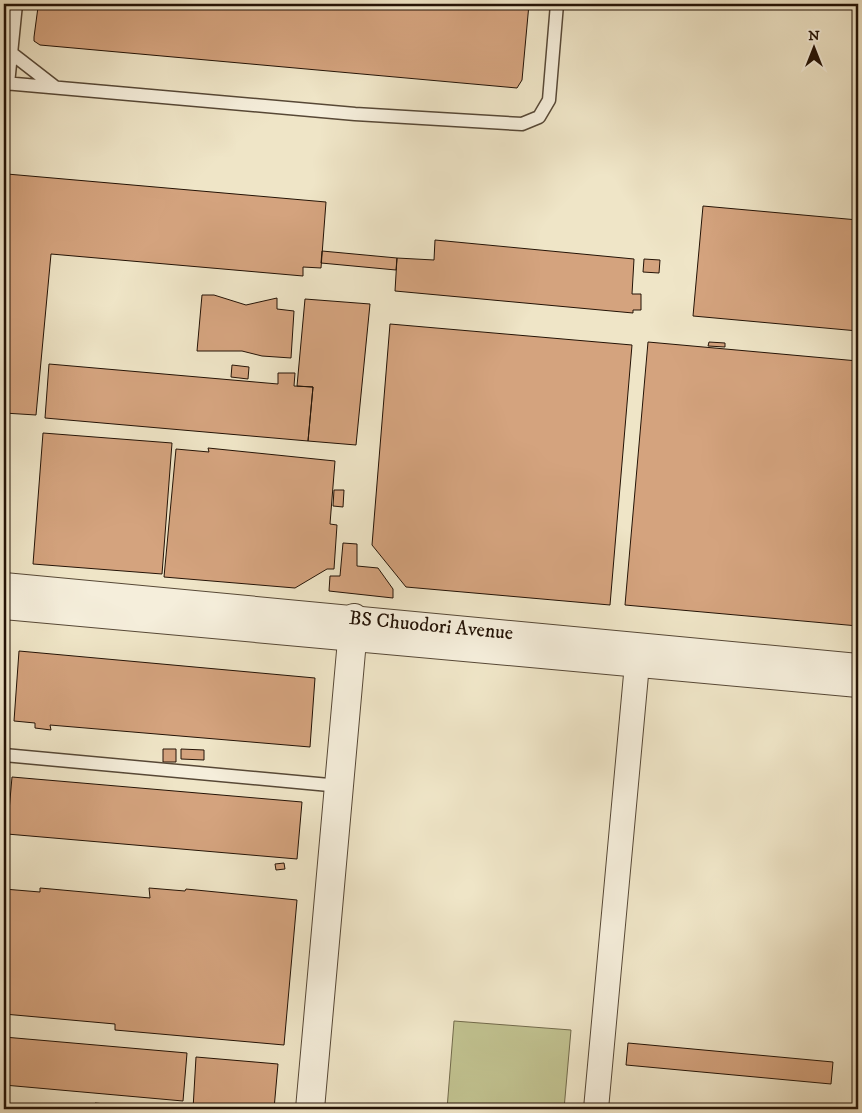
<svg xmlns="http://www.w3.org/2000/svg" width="862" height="1113" viewBox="0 0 862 1113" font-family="'IM FELL DW Pica',serif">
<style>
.green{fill:#c1c290;stroke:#726a4b}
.building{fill:#d4a37e;stroke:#241306}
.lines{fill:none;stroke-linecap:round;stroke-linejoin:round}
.service-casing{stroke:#574836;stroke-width:15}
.minor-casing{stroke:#574836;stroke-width:26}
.tertiary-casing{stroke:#574836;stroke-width:30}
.service{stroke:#f5eedb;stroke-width:12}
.minor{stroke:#f5eedb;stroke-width:24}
.tertiary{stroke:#f5eedb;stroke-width:28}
.labels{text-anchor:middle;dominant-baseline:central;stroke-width:4;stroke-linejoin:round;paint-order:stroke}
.street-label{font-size:20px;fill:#241306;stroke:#f5eedb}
</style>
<rect width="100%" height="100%" fill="#efe5c7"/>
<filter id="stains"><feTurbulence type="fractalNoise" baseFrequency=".004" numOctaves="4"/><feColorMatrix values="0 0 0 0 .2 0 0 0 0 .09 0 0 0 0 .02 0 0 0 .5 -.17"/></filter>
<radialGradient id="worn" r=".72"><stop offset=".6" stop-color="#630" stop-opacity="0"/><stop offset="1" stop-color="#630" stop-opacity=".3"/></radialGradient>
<path class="green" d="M454 1021 571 1030 564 1109H447Z"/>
<path class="building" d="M529 4 522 80 517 88 40 45 34 41V37L38 7H64L68 4Z
M7 174 326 202 321 268 303 267V276L51 254 36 415 4 413V188Z
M703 206 858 220V331L693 316Z
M435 240 634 259 632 294H641V310H633V313L395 291 397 258 434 260Z
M322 251 397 258 396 270 321 263Z
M644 259 660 260 659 273 643 272Z
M202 295H214L246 305 277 298V309L294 311 291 358 262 356 242 351H197Z
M305 299 370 304 356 445 308 441 313 387 297 386Z
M390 324 632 345 610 605 406 587 372 545Z
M648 342 858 361V626L625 605Z
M709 342 725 343V347L708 346Z
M49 364 278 384V373H295L294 386 313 387 308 441 45 418Z
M232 365 249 367 248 379 231 377Z
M43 433 172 443 162 574 33 564Z
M208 448 335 461 330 524 337 525 334 569H327L295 588 164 577 176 449 209 452Z
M334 490H344L343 507 333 506Z
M343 543 357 544V566L378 568 393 589V598L329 591 330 576H340Z
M19 651 315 678 310 747 50 725 51 730 35 728V723L14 721Z
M163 749H176V762H163Z
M181 749 204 750V760L181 759Z
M12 777 302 802 297 859 7 834Z
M284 863 285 869 276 870 275 864Z
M40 888 150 898 149 888 185 891 186 889 297 900 284 1045 115 1030V1024L4 1014V889L40 892Z
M4 1037 187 1053 183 1101 4 1085Z
M628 1043 833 1062 831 1084 626 1065Z
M196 1057 278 1064 274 1109H193Z
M95 1103 160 1109H94Z"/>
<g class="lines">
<g class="service-casing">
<path id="service" d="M6 49 55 87
M4 83 355 114 522 124 539 117 549 100 557 4
M8 84 16 4
M4 755 340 786"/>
</g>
<g class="minor-casing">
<g id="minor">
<path id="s1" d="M4 585 858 666"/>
<path d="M4 607 858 685"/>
<path d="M596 1109 637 664"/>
</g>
</g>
<g class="tertiary-casing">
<path id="tertiary" d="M310 1109 354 618"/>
</g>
<use href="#service" class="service"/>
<use href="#minor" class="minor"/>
<use href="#tertiary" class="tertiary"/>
</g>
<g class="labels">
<g class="street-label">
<text stroke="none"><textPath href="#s1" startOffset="429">BS Chuodori Avenue</textPath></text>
</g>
</g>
<rect width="862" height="1113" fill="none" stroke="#efe5c7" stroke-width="20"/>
<rect x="5" y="5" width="852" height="1103" fill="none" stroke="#241306" stroke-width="2.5"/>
<rect x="10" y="10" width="842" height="1093" fill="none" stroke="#241306"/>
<g transform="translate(814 48)" stroke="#f5eedb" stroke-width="4" paint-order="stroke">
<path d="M0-4L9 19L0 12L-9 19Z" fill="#241306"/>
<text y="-8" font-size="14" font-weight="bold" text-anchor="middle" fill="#241306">N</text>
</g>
<rect width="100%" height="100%" filter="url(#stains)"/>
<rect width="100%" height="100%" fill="url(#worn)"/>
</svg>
